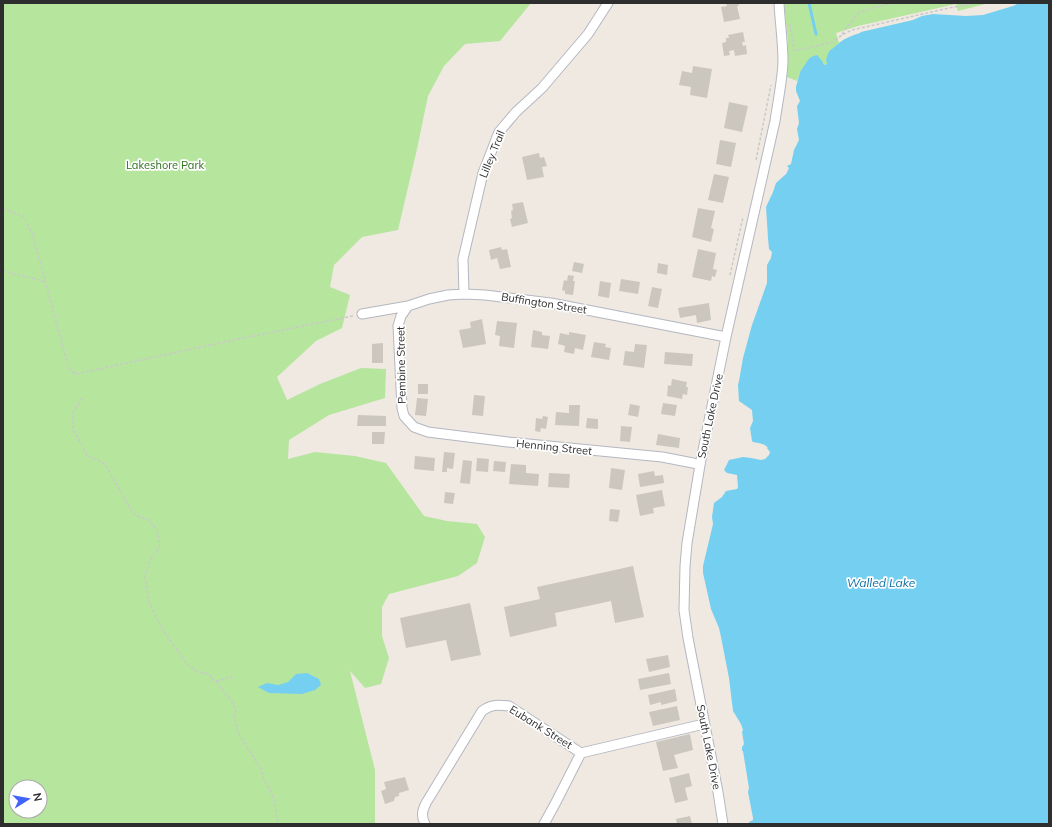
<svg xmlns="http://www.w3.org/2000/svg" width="1052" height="827" viewBox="0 0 1052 827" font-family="Mulish,sans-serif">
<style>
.green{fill:#b6e59e;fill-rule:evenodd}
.water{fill:#75cff0}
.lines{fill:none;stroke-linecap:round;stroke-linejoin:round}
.stream{stroke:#75cff0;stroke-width:3}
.building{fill:#cbc7bf}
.street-casing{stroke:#b4b7c1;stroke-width:11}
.path{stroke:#c9c9c9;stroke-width:1.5;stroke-dasharray:3 2;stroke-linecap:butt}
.street{stroke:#fff;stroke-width:9}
.labels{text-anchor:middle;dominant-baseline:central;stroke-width:3.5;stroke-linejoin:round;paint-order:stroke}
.street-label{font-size:11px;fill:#2e2e2e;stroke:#fff}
.park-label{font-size:11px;fill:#2c6e1b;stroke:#fff}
.water-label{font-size:12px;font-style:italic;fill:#0d6fa3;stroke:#fff}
</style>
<rect width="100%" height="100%" fill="#efe9e1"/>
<path class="green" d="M3 3H531L500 41 465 44 444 66 428 96 417 149 398 230 362 237 334 265 330 287 350 295 342 328 316 341 277 377 287 400 320 384 361 368 386 369 385 398 329 415 289 440 288 459 315 452 355 456 386 463 424 516 447 521 477 524 485 537 477 563 458 576 389 594 382 607V636L389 658 381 684 365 688 350 671 375 770V824H3ZM16 787H40V811H16Z
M784 3H989L958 11 956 4 858 26 836 33 839 43 835 47 829 51 827 64 800 72 797 81 787 77 788 41Z"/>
<path class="water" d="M1019 3H1049V824H749V822L753 820V818L748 792 749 788 743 751H742V747L744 744 742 732 743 730 741 724 733 711 729 678 721 637 719 628 711 609 703 573V566L713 524 712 517 714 503 722 497 726 491 737 489 738 487 737 475 727 473 724 470 729 460 743 457 751 458 761 460 765 459 769 455 770 452 767 448H768C764 443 758 443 753 442L752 441 750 428 753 421 752 410 739 401 738 385 739 381 743 358 752 325 767 283V265L771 258 772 252 769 249 768 238 766 207 773 192 776 183 786 174 789 168 787 166 791 164 794 150 799 140 797 129 799 123 797 106 800 101 796 91V87L800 72 808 60 811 57 817 55 822 61 824 65 827 64 826 60 829 51C833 48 836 46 839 43 845 38 853 35 860 33L861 32 913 20 922 16 933 14 966 16 983 15 1013 6Z
M307 673 319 679 321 685 315 690 302 694 269 693 258 687 267 683 278 685 288 682 296 674Z"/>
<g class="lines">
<path class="stream" d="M809 3 816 34"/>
</g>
<path class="building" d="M726 3H738L739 6H737L740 19 724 22 721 7 727 6Z
M743 32 745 42H742L743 46 746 45 747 54 735 56 734 50 729 51 730 55 724 56 722 43 726 42V38H729L728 35Z
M693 66 712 69 707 98 690 95 691 87 679 85 682 71 692 73Z
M729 102 748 106 742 132 724 128Z
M720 140 736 143 731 167 716 164Z
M539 153 540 158 544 157 547 166 542 167 544 177 527 180 522 157Z
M714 174 729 177 723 203 708 200Z
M523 202 528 223 512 227 510 219 512 218 511 211 513 210 512 204Z
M698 208 715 211 711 228 714 229 711 242 692 237Z
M501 247 502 250 507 249 511 267 500 269 497 258 491 260 489 250Z
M698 249 716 253 713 269 717 270 715 277 712 276 711 281 692 277Z
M574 262 584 264 582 273 572 271Z
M658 263 668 265 667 275 657 273Z
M568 275 574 276 573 281H575L573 295 565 294V291L562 290 564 280 567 281Z
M621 279 640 282 638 294 619 291Z
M600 281 611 283 609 298 598 296Z
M652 287 662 289 658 308 648 306Z
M709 303 711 320 697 323 696 315 680 318 678 308Z
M482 319 486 344 463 348 459 330 471 328 470 322Z
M497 321 517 323 514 348 499 346 500 336 495 335Z
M533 330 542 332V335L550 336 548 349 531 347Z
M569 332 586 335 583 350 575 348 574 354 564 352 565 346 558 344 560 333 569 335Z
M594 342 606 344 605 347 611 348 609 360 591 357Z
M383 343V363H372V344Z
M635 344 647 345 644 368 623 365 625 351 634 352Z
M665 352 693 354 692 366 664 364Z
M672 379 687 382 686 387H688L687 395 683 394 682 399 667 396 668 385 671 386Z
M418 384H428V394H418Z
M474 395 485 396 483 416 472 415Z
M417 398 428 399 426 416 415 415Z
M663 403 677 405 675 416 661 414Z
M630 404 640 406 638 417 628 415Z
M569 405H580L579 426 555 425 556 412 569 413Z
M358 415 386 416V426H357Z
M543 416 548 417 546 429 541 428 540 432 535 431 536 418 542 419Z
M587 418 598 419V429L586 428Z
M621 426 632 427 630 442 620 441Z
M372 432H385L384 444H372Z
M658 434 680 438 679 448 656 445Z
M444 452 455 453 453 469 447 468V472H442Z
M415 456 435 458 434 471 414 469Z
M477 458 489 459 488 472 476 471Z
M463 460 472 461 470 484 460 483Z
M494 461 506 462 505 472 493 471Z
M511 464 526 465V473L539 474 538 486 509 484Z
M611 468 625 470 622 490 609 488Z
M654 471 655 476 663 475 664 483 640 487 638 474Z
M549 473 570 474 569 488 548 487Z
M662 490 665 506 653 508 654 513 640 516 636 495Z
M445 492 455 493 453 504 444 503Z
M610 509 620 510 618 522 609 521Z
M633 566 644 617 615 623 611 601 555 613 557 626 510 637 504 607 540 599 537 587Z
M470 603 481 655 451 661 446 640 406 648 400 618Z
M668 655 670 667 649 672 646 659Z
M669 673 671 684 640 690 638 679Z
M675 689 677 701 661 705V702L650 705 648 695Z
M677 706 680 720 653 726 649 712Z
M690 734 693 750 674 755 678 768 663 771 656 742Z
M689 773 692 786 685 788 688 800 675 803 669 778Z
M405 777 409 790 399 793V796L395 797 394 801 385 804 381 791 386 789 384 782Z
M690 816 692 824H677L676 819Z"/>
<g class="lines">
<g class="street-casing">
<path id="street" d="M464 294 463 259 483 173 499 132 516 112 542 88 588 34 608 3
M408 306 401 316 398 326 402 408 404 416 414 427 428 432 508 442 662 457 693 463 700 465
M362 314 408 306 429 299 448 295 464 294 485 295 551 303 726 337
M425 824C421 816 422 811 426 803L482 711C492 704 497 705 509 706L581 753 704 724
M544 824 555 804 581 753
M723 824 718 792 688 638 684 610 685 566 687 543 700 465 726 337 775 121C778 101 782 82 783 62 783 42 780 23 779 3"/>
</g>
<path class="path" d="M790 24 794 51 833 42 842 35 852 30 949 8 976 3
M842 34 857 14 866 10 892 3
M756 160 771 85
M3 209 23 216 32 233 69 369 76 374 243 338 353 316
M3 270C17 277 32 276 46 283
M730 275 743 217
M82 398 73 413V429L87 455 105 464 133 513 137 516 149 520 157 530 160 544 158 550 150 560 145 576 149 602 161 627 187 664 195 671 209 674 214 681H216L233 677
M216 681 233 703 236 710 234 716 238 733 261 769 264 780 268 786 275 801 276 818 279 824"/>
<use href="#street" class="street"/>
</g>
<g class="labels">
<g class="street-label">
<text transform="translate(492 154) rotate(-68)">Lilley Trail</text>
<text transform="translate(544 303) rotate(9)">Buffington Street</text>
<text transform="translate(401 365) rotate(-91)">Pembine Street</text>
<text transform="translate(710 416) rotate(-78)">South Lake Drive</text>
<text transform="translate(554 447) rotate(6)">Henning Street</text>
<text transform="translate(541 727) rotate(32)">Eubank Street</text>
<text transform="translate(709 747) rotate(79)">South Lake Drive</text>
</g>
<g class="park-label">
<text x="165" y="165">Lakeshore Park</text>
</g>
<g class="water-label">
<text x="881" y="582">Walled Lake</text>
</g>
</g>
<rect width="1052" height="827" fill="none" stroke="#2e2e2e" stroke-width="8"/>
<g transform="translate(28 799) rotate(79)"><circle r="19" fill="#ffffff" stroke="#ababab"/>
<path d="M0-3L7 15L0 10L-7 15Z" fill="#4264fb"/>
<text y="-6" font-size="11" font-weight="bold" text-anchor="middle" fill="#2e2e2e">N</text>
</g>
</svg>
